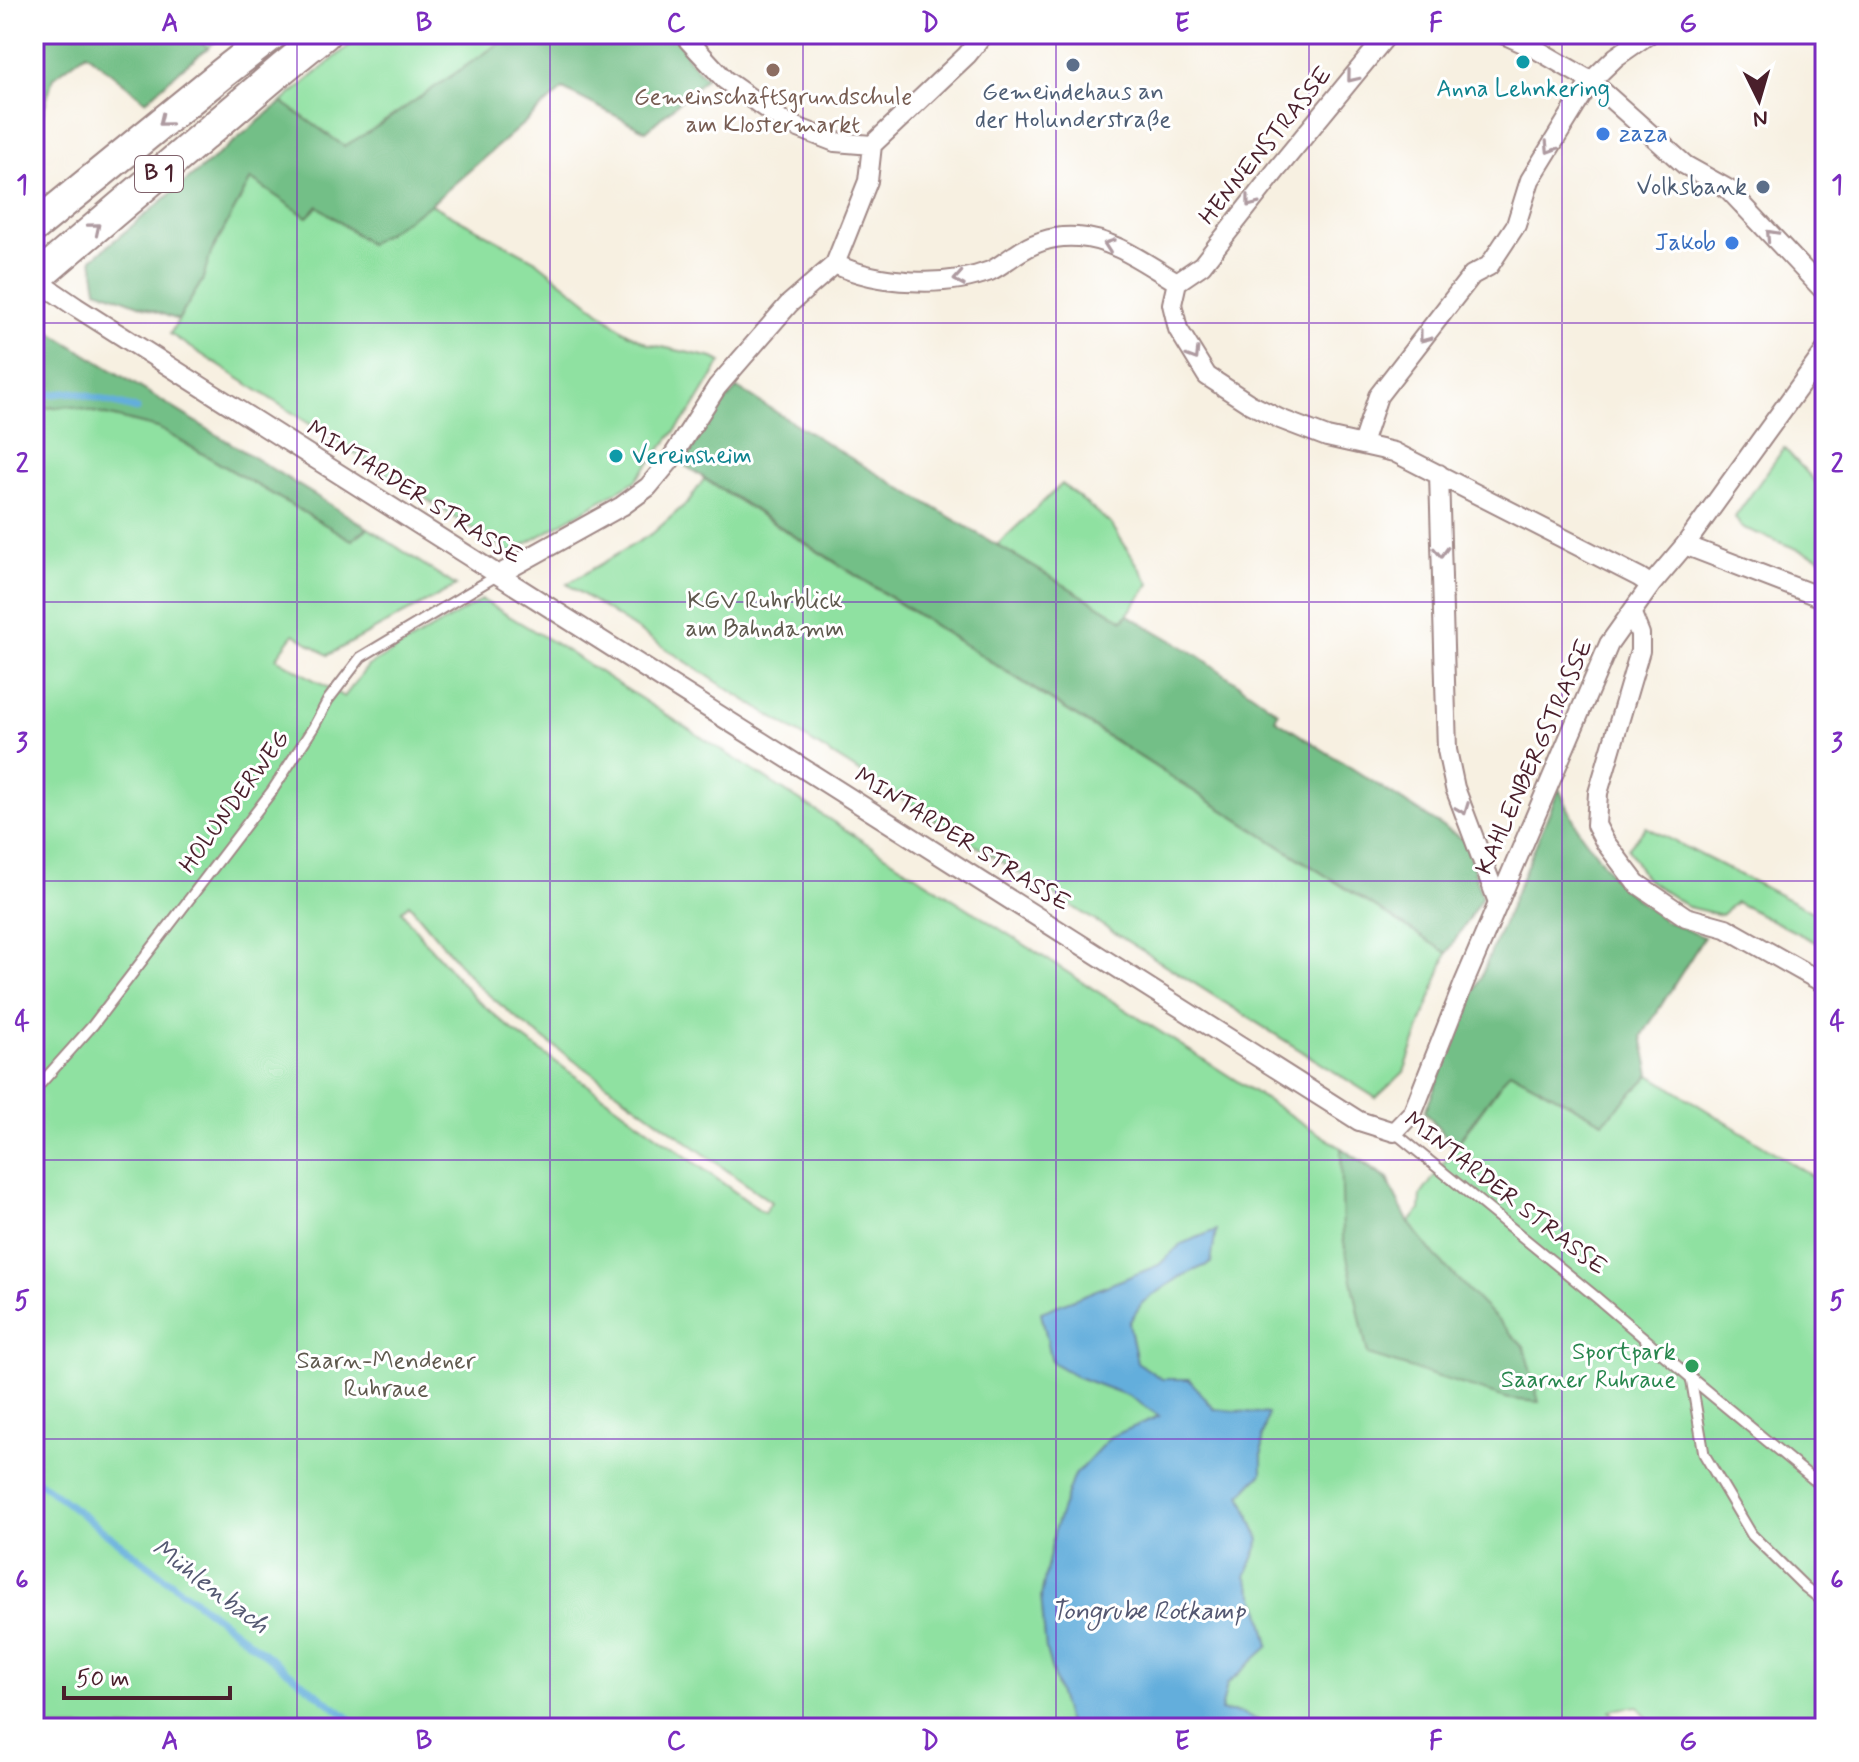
<svg xmlns="http://www.w3.org/2000/svg" width="1859" height="1762" viewBox="0 0 1859 1762" font-family="Mynerve,sans-serif">
<style>
.green{fill:#8fe1a1;stroke:#6c8066;stroke-width:2;fill-rule:evenodd}
.forest{fill:#73bf87;stroke:#5e6f59;stroke-width:2}
.water{fill:#64aedc;stroke:#576684;stroke-width:2}
.lines{fill:none;stroke-linecap:round;stroke-linejoin:round}
.stream{stroke:#64aedc;stroke-width:7}
.lane-casing{stroke:#a08886;stroke-width:13}
.street-casing{stroke:#a08886;stroke-width:22}
.primary-casing{stroke:#a08886;stroke-width:34}
.lane{stroke:#fff;stroke-width:9}
.street{stroke:#fff;stroke-width:18}
.primary{stroke:#fff;stroke-width:30}
.oneway{stroke:#ae9aa0}
.grid{fill:none;stroke:#7b2cbf;stroke-width:2;stroke-opacity:0.55}
.culture-dot{fill:#0f9aa8;stroke:#fff;stroke-width:3}
.service-dot{fill:#5c6f8a;stroke:#fff;stroke-width:3}
.education-dot{fill:#8d6e63;stroke:#fff;stroke-width:3}
.shop-dot{fill:#3f7fe0;stroke:#fff;stroke-width:3}
.leisure-dot{fill:#2e9e5b;stroke:#fff;stroke-width:3}
.labels{text-anchor:middle;dominant-baseline:central;stroke-width:6;stroke-linejoin:round;paint-order:stroke}
.shield{fill:#fff;stroke:#80626b;stroke-width:2}
.shield-label{font-size:22px;font-weight:bold;fill:#4a1f2b}
.culture-label{font-size:24px;fill:#0d838f;stroke:#fff}
.service-label{font-size:24px;fill:#4e5e75;stroke:#fff}
.education-label{font-size:24px;fill:#785e54;stroke:#fff}
.shop-label{font-size:24px;fill:#366cbe;stroke:#fff;text-anchor:start}
.street-label{font-size:24px;fill:#4a1f2b;stroke:#fff}
.park-label{font-size:24px;fill:#5f594e;stroke:#fff}
.leisure-label{font-size:24px;fill:#27864d;stroke:#fff;text-anchor:end}
.water-label{font-size:26px;font-style:italic;fill:#545872;stroke:#fff}
.neatline{fill:none;stroke:#7b2cbf;stroke-width:3}
.grid-label{font-size:26px;text-anchor:middle;font-weight:bold;fill:#7b2cbf}
</style>
<rect width="100%" height="100%" fill="#fff"/>
<filter id="ink" filterUnits="userSpaceOnUse"><feTurbulence type="fractalNoise" baseFrequency=".0125" numOctaves="2"/><feDisplacementMap in="SourceGraphic" scale="16" xChannelSelector="R" yChannelSelector="G"/><feConvolveMatrix kernelMatrix="1 2 1 2 8 2 1 2 1" color-interpolation-filters="sRGB"/></filter>
<filter id="wash" filterUnits="userSpaceOnUse"><feTurbulence type="fractalNoise" baseFrequency=".006" numOctaves="4" result="noise"/><feDisplacementMap in="SourceGraphic" scale="32" xChannelSelector="R" yChannelSelector="G"/><feGaussianBlur stdDeviation="1.8" result="paint"/><feColorMatrix in="noise" values="0 0 0 0 0 0 0 0 0 0 0 0 0 0 0 0 0 1.4 0 .05"/><feComposite in="paint" operator="in"/></filter>
<g filter="url(#wash)">
<rect width="100%" height="100%" fill="#f7f0e1"/>
<path class="green" d="M140 34H225L183 67Z
M363 34H513L372 130 344 147 282 102Z
M251 179 307 217 318 206 369 244 431 204 536 261 624 331 648 344 713 358 721 362 692 410 635 481 510 553 170 334 202 281 211 253Z
M70 406 158 428 352 540 368 528 456 586 328 655 294 634 276 658 344 697 368 666 482 600 556 644 1388 1178 1405 1226 1434 1255 1409 1223 1420 1210 1421 1195 1510 1071 1603 1122 1650 1075 1825 1184V1728H1655L1638 1706 1610 1710V1712L1627 1728H34V409ZM409 904 477 985 526 1026 771 1202 764 1213 512 1030 475 998 424 940 401 911Z
M1784 448 1825 492V560L1741 527 1735 517Z
M704 479 1447 953 1404 1072 1376 1098 731 691 567 584 653 533 689 501Z
M1062 484 1111 524 1150 584 1123 620 997 545Z
M1646 827 1825 918V947L1736 902 1721 915 1688 907 1645 878 1628 848Z"/>
<path class="forest" d="M34 34H190L208 48 183 67 146 101 86 53 53 78 34 143Z
M513 34H675L688 59 706 78 646 131 563 89 431 204 369 244 318 206 307 217 251 179 211 253 202 281 178 320 97 289 92 259 282 102 344 146 372 130Z
M34 322 368 528 352 540 158 428 70 406 34 409Z
M737 388 854 460 1123 620 1128 615 1199 656 1278 712 1275 719 1465 841 1482 897 1447 953 684 465 705 424Z
M1559 789 1579 831 1621 887 1665 921 1704 937 1642 1036 1650 1075 1603 1122 1510 1071 1454 1147 1425 1111Z
M1341 1148 1387 1180 1409 1223 1434 1255 1524 1347 1539 1402 1509 1399 1368 1355 1343 1238Z"/>
<path class="water" d="M1216 1230 1211 1263 1180 1277 1142 1303 1129 1323 1137 1362 1162 1379H1189L1214 1409 1268 1414 1262 1437V1473L1241 1495 1260 1540 1246 1576 1261 1611 1269 1646 1227 1684 1221 1711 1242 1713 1271 1726V1728H1069L1046 1651 1041 1596 1055 1528 1073 1477 1110 1437 1159 1416 1129 1396 1078 1377 1052 1362 1041 1312 1159 1265 1181 1244Z"/>
<g class="lines">
<path class="stream" d="M34 396 73 392 137 409
M34 1478 362 1728"/>
</g>
</g>
<g filter="url(#ink)">
<g class="lines">
<g class="lane-casing">
<path id="lane" d="M34 1091 93 1025 272 791 313 728 328 700 361 657 498 575
M1394 1132 1596 1297 1691 1378 1825 1489
M1691 1378 1704 1454 1752 1535 1805 1587 1825 1603"/>
</g>
<g class="street-casing">
<path id="street" d="M685 34 688 40 725 80 786 123 835 142 872 145
M1503 34 1534 48 1591 81 1685 165 1728 189 1825 292
M835 264C877 284 946 288 990 271 999 267 1007 260 1015 255 1035 241 1055 235 1078 237 1115 239 1147 265 1177 282
M35 279 76 307 1359 1121 1394 1132 1413 1112 1464 983 1609 644 1651 585 1685 545 1825 351
M1177 282 1172 304 1178 329 1207 376 1250 404 1280 419 1327 437 1394 452 1639 577 1651 585
M1177 282 1202 265 1278 168 1388 34
M1362 444 1378 396 1472 275 1489 266 1516 225 1530 180 1591 81 1616 57 1649 34
M1439 474 1447 750 1455 788 1498 902
M1685 545 1825 599
M498 575 622 506 648 487 669 462 717 387 789 304 835 264 868 181 872 145 967 55 984 34
M1632 614 1640 634V651L1598 793 1596 825 1605 842 1636 883 1686 917 1726 928 1825 984"/>
</g>
<g class="primary-casing">
<path id="primary" d="M34 227 224 72 273 34
M34 280 283 68 325 34"/>
</g>
<use href="#lane" class="lane"/>
<use href="#street" class="street"/>
<use href="#primary" class="primary"/>
</g>
<defs><path id="oneway-chevron" d="M-2-3.5L2.5 0L-2 3.5" fill="none" stroke-width="1.6" stroke-linecap="round" stroke-linejoin="round" transform="scale(2)"/></defs>
<g class="oneway">
<use href="#oneway-chevron" transform="translate(1352 77) rotate(129)"/>
<use href="#oneway-chevron" transform="translate(164 121) rotate(141)"/>
<use href="#oneway-chevron" transform="translate(1550 148) rotate(122)"/>
<use href="#oneway-chevron" transform="translate(1251 202) rotate(128)"/>
<use href="#oneway-chevron" transform="translate(95 228) rotate(-40)"/>
<use href="#oneway-chevron" transform="translate(1771 235) rotate(-133)"/>
<use href="#oneway-chevron" transform="translate(1109 245) rotate(-160)"/>
<use href="#oneway-chevron" transform="translate(959 279) rotate(170)"/>
<use href="#oneway-chevron" transform="translate(1424 337) rotate(128)"/>
<use href="#oneway-chevron" transform="translate(1194 355) rotate(58)"/>
<use href="#oneway-chevron" transform="translate(1441 552) rotate(88)"/>
<use href="#oneway-chevron" transform="translate(1463 809) rotate(69)"/>
</g>
</g>
<path class="grid" d="M297 34V1728M550 34V1728M803 34V1728M1056 34V1728M1309 34V1728M1562 34V1728M34 323H1825M34 602H1825M34 881H1825M34 1160H1825M34 1439H1825"/>
<g class="culture-dot">
<circle cx="1523" cy="62" r="8"/>
<circle cx="616" cy="456" r="8"/>
</g>
<g class="service-dot">
<circle cx="1073" cy="65" r="8"/>
<circle cx="1763" cy="187" r="8"/>
</g>
<circle class="education-dot" cx="773" cy="70" r="8"/>
<g class="shop-dot">
<circle cx="1603" cy="134" r="8"/>
<circle cx="1732" cy="243" r="8"/>
</g>
<circle class="leisure-dot" cx="1692" cy="1366" r="8"/>
<g class="labels">
<rect class="shield" x="135" y="156" width="48" height="36" rx="6"/>
<g class="shield-label">
<text x="159" y="174">B 1</text>
</g>
<g class="culture-label">
<text x="1523" y="89">Anna Lehnkering</text>
<text x="632" y="456" text-anchor="start">Vereinsheim</text>
</g>
<g class="service-label">
<text x="1073" y="92">Gemeindehaus an<tspan x="1073" dy="28">der Holunderstraße</tspan></text>
<text x="1747" y="187" text-anchor="end">Volksbank</text>
</g>
<g class="education-label">
<text x="773" y="97">Gemeinschaftsgrundschule<tspan x="773" dy="28">am Klostermarkt</tspan></text>
</g>
<g class="shop-label">
<text x="1619" y="134">zaza</text>
<text x="1716" y="243" text-anchor="end">Jakob</text>
</g>
<g class="street-label">
<text transform="translate(1266 146) rotate(-51)">HENNENSTRASSE</text>
<text transform="translate(414 493) rotate(32)">MINTARDER STRASSE</text>
<text transform="translate(1535 757) rotate(-66)">KAHLENBERGSTRASSE</text>
<text transform="translate(235 802) rotate(-54)">HOLUNDERWEG</text>
<text transform="translate(962 840) rotate(32)">MINTARDER STRASSE</text>
<text transform="translate(1505 1194) rotate(38)">MINTARDER STRASSE</text>
</g>
<g class="park-label">
<text x="765" y="601">KGV Ruhrblick<tspan x="765" dy="28">am Bahndamm</tspan></text>
<text x="386" y="1361">Saarn-Mendener<tspan x="386" dy="28">Ruhraue</tspan></text>
</g>
<g class="leisure-label">
<text x="1676" y="1352">Sportpark<tspan x="1676" dy="28">Saarner Ruhraue</tspan></text>
</g>
<g class="water-label">
<text transform="translate(210 1587) rotate(37)">Mühlenbach</text>
<text x="1148" y="1612">Tongrube Rotkamp</text>
</g>
</g>
<rect width="1859" height="1762" fill="none" stroke="#fff" stroke-width="88"/>
<g transform="translate(1759 100) rotate(175)" stroke="#ffffff" stroke-width="6" paint-order="stroke">
<path d="M0-6L14 30L0 20L-14 30Z" fill="#4a1f2b"/>
<text y="-12" font-size="22" font-weight="bold" text-anchor="middle" fill="#4a1f2b">N</text>
</g>
<path d="M64 1686v12h166v-12" fill="none" stroke="#4a1f2b" stroke-width="4"/>
<text x="76" y="1686" font-size="24" fill="#4a1f2b" stroke="#ffffff" stroke-width="6" paint-order="stroke">50 m</text>
<rect x="44" y="44" width="1771" height="1674" class="neatline"/>
<g class="grid-label">
<text x="170" y="31">A</text>
<text x="424" y="31">B</text>
<text x="676" y="31">C</text>
<text x="930" y="31">D</text>
<text x="1182" y="31">E</text>
<text x="1436" y="31">F</text>
<text x="1688" y="31">G</text>
<text x="22" y="193">1</text>
<text x="1837" y="193">1</text>
<text x="22" y="472">2</text>
<text x="1837" y="472">2</text>
<text x="22" y="751">3</text>
<text x="1837" y="751">3</text>
<text x="22" y="1030">4</text>
<text x="1837" y="1030">4</text>
<text x="22" y="1309">5</text>
<text x="1837" y="1309">5</text>
<text x="22" y="1588">6</text>
<text x="1837" y="1588">6</text>
<text x="170" y="1749">A</text>
<text x="424" y="1749">B</text>
<text x="676" y="1749">C</text>
<text x="930" y="1749">D</text>
<text x="1182" y="1749">E</text>
<text x="1436" y="1749">F</text>
<text x="1688" y="1749">G</text>
</g>
</svg>
